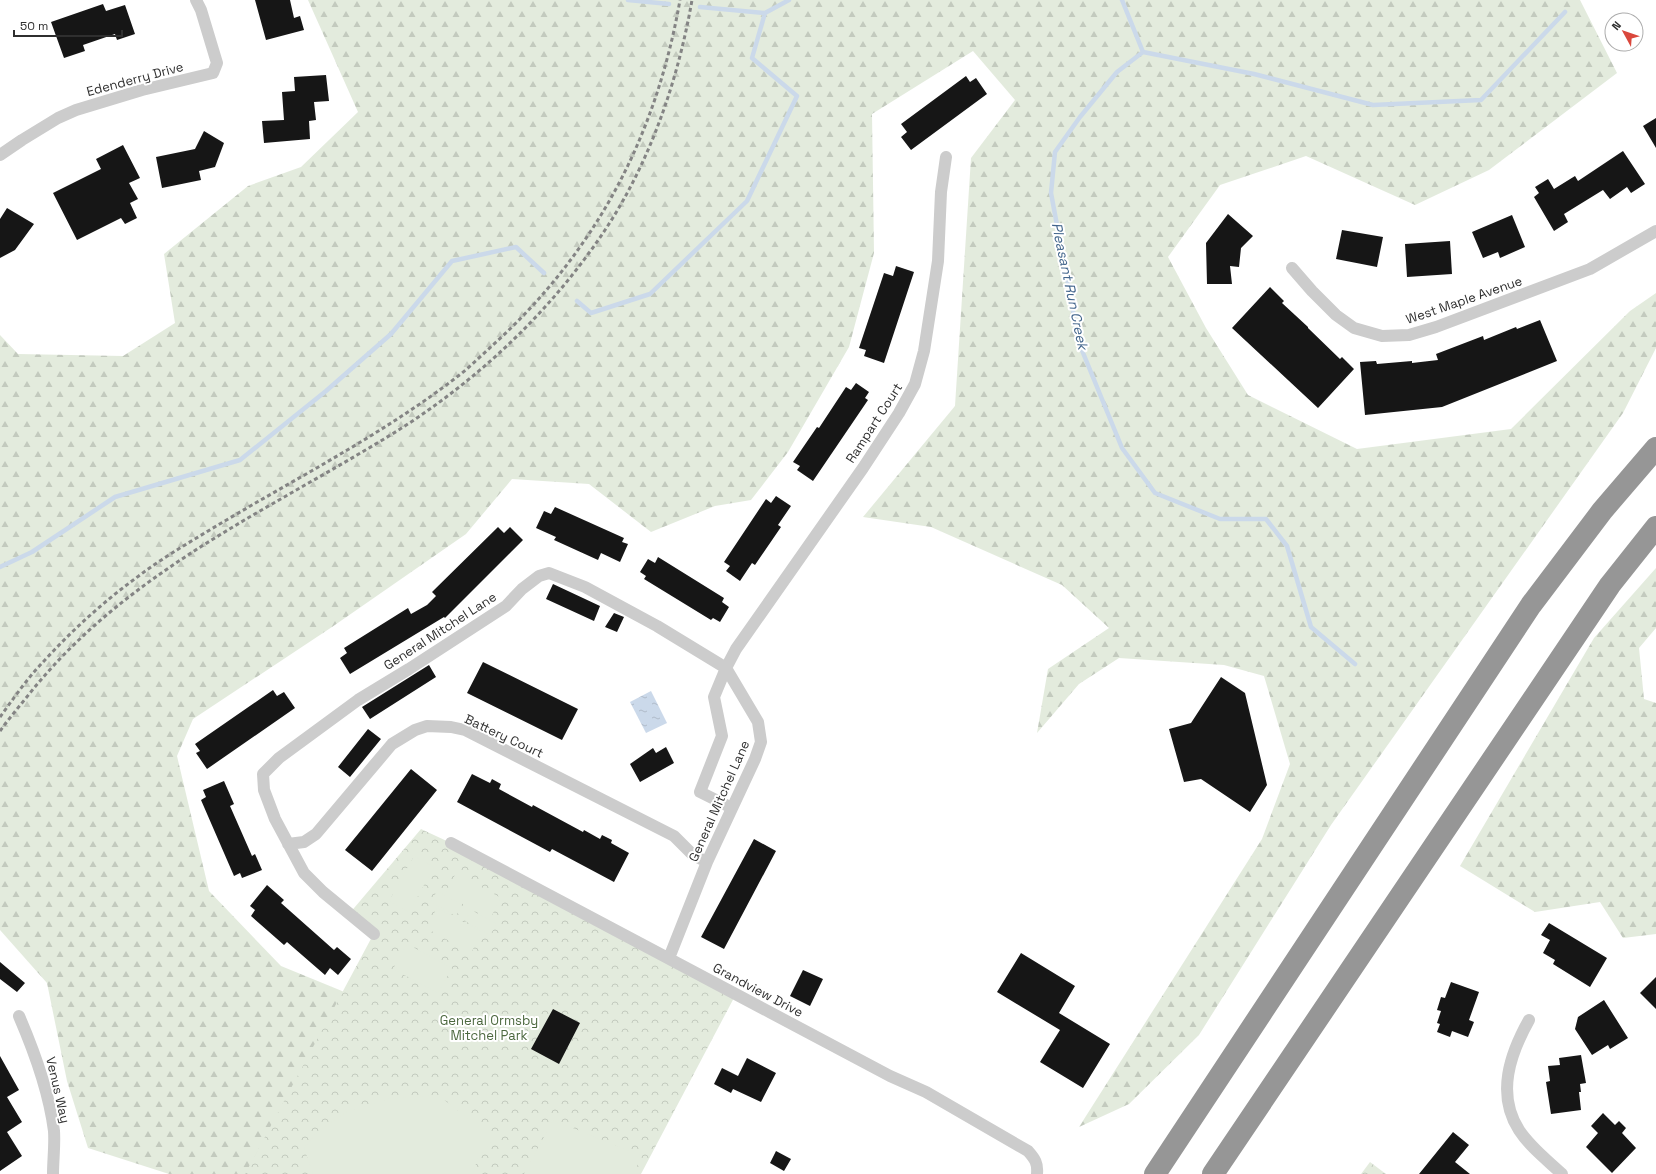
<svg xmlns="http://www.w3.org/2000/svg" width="1656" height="1174" viewBox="0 0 1656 1174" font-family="'Space Grotesk',sans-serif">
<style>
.forest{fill:url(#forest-firs)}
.park{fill:url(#park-crowns)}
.pitch{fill:#e3ebdd}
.water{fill:url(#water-ripples)}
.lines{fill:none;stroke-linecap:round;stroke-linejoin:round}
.stream{stroke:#cbd9ea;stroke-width:4.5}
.building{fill:#161616}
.street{stroke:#ccc;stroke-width:12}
.highway{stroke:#969696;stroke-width:22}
.rail{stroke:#848484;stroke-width:3;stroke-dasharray:4 3;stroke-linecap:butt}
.labels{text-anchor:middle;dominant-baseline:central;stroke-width:4;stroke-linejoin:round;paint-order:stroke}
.street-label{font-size:13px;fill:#2f2f2f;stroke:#fff}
.park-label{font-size:13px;fill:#4c683f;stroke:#fff}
.water-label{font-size:14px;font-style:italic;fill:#42658c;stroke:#fff}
</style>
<defs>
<pattern id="forest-firs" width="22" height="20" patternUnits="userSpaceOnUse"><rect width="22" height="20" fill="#e3ebdd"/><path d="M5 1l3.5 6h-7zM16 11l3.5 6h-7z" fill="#c3cabe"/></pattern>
<pattern id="park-crowns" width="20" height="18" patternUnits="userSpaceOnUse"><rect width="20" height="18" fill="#e3ebdd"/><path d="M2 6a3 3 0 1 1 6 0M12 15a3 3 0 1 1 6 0" fill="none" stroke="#c3cabe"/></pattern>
<pattern id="water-ripples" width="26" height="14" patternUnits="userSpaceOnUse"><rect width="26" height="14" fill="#cbd9ea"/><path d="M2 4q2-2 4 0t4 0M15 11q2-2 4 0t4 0" fill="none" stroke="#afbbc9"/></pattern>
</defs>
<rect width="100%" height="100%" fill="#fff"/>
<path class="forest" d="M308 0H1580L1617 73 1489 170 1415 205 1306 156 1220 185 1168 257 1206 328 1248 395 1357 449 1511 429 1630 311 1656 293V348L1623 413 1331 825 1199 1035 1129 1104 1079 1127 1262 839 1290 764 1264 676 1224 665 1119 658 1079 684 1037 733 1048 669 1109 628 1062 585 931 527 863 517 955 406 971 158 1015 100 973 51 872 114 874 253 849 347 788 452 751 500 715 506 651 532 589 484 512 479 466 534 332 627 193 719 177 756 209 891 281 966 342 991 353 999 295 1174H169L88 1148 67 1081 47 983 0 930V335L18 354 123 356 175 323 164 254 248 186 301 167 358 112Z
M1656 568V628L1639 648 1644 699 1656 703V934L1623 938 1600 902 1535 912 1460 866 1594 638Z"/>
<path class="park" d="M421 829 451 843 736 994 641 1174H245L373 935 349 914Z
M1370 1162 1386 1174H1361Z"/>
<path class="pitch" d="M414 856 434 867 409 912 389 901Z
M456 873 501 898 490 919 445 894Z
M437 891 462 905 456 916 431 902Z
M437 908 482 932 471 953 426 928Z
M471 910 497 924 490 935 465 921Z
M407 944 452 968 438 993 393 969Z
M438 1095 494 1139 479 1156 472 1174H313L304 1148 318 1131 348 1111 388 1099Z
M553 1120 642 1156 633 1174H524Z"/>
<path class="water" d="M651 691 667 723 646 733 630 702Z"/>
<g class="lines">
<path class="stream" d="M628 0 669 4
M1122 0 1143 52
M700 7 765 13 789 0
M1143 52 1117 72 1080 117 1055 152 1051 193 1079 343 1122 448 1155 493 1220 519H1266L1287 546 1311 627 1355 664
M1143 52 1254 74 1373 105 1481 100 1565 12
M577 301 591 313 650 294 747 201 797 96 752 58 765 13
M0 567 32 552 115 497 240 460 326 391 391 334 452 261 516 247 544 273"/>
</g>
<path class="building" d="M255 0H290L294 18 300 16 304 30 266 40Z
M103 4 106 11 125 5 135 34 117 40 115 34 83 45 85 51 64 58 51 22Z
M326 75 329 101 314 102 316 120 309 121 310 139 264 143 262 121 284 120 282 92 295 91 294 77Z
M966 76 970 82 976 78 987 94 911 150 901 137 907 132 901 124Z
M1656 118V148L1643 126Z
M204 131 224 143 215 167 199 171 201 180 162 188 156 157 195 149Z
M123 145 140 178 129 183 138 199 130 203 137 218 125 224 121 218 77 240 53 193 101 169 96 159Z
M1623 151 1645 184 1631 193 1627 187 1610 199 1603 190 1564 214 1568 222 1554 231 1534 197 1539 193 1535 187 1548 179 1554 189 1575 176 1578 181Z
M7 208 34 224 15 250 0 258V219Z
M1228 214 1253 236 1241 248 1239 267 1230 266 1232 284H1207L1206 243Z
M1512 215 1525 247 1500 258 1498 252 1483 258 1472 232Z
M1342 230 1383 237 1377 267 1336 259Z
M1450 241 1452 274 1407 277 1405 244Z
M896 266 914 272 884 363 864 356 866 350 859 348 884 273 893 276Z
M1270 287 1284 301 1282 303 1308 327V328L1340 359 1342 357 1354 369 1318 408 1232 328Z
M1540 320 1557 361 1442 407 1365 415 1360 362 1376 361 1377 364 1412 361V363L1438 360 1436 354 1483 336 1484 340 1516 327 1517 329Z
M856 383 869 392 865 398 868 400 813 481 797 470 800 466 793 462 817 427 819 428 846 387 851 390Z
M776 496 791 506 778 525 781 527 755 565 752 563 740 581 726 571 730 566 724 562 766 499 771 503Z
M555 507 624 538 622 542 628 544 620 562 601 553 598 560 554 540 556 537 536 528 544 511 551 514Z
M498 527 504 533 510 527 523 540 445 618 444 617 350 674 340 658 347 653 344 648 408 608 411 614 427 605 436 596 432 592Z
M658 557 724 598 722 602 729 607 720 622 713 618 711 620 644 579 646 576 640 572 648 559 655 563Z
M553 584 600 606 594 621 546 599Z
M614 613 624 617 617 632 605 627Z
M483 662 578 709 562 740 467 693Z
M429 665 436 677 370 719 362 707Z
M1221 677 1245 693 1267 785 1250 812 1201 779 1184 782 1169 729 1191 723Z
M273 690 277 696 284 692 295 708 207 769 196 753 200 751 195 744Z
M368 729 381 739 350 777 338 767Z
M666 747 674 763 640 782 630 764 653 748 656 753Z
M411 769 437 790 372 871 345 850Z
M472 774 490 783 492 779 501 784 499 789 532 807 533 805 583 832 584 830 600 839 602 835 612 840 611 843 629 853 614 882 552 849 550 852 457 802Z
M224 781 234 804 230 806 252 856 255 854 262 870 242 878 240 873 234 876 201 800 206 797 203 790Z
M754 839 776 851 724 949 701 937Z
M267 885 284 900 281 903 334 950 337 947 351 959 338 975 330 968 325 975 287 942 284 945 251 916 255 910 250 906Z
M1549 923 1607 958 1590 987 1553 964 1555 960 1543 953 1550 940 1541 935Z
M1021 953 1075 986 1059 1013 1110 1044 1083 1088 1040 1062 1060 1030 997 992Z
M0 962 25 983 17 992 0 979Z
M803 970 823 979 810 1006 790 996Z
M1656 977V1009L1640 993Z
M1451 982 1479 992 1469 1020 1474 1022 1468 1037 1452 1031 1450 1037 1437 1032 1440 1024 1437 1023 1441 1011 1437 1010 1441 997 1445 998Z
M1604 1000 1628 1038 1610 1049 1608 1045 1592 1055 1575 1029 1578 1017Z
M553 1009 580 1023 559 1064 531 1049Z
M1581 1055 1586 1083 1580 1084 1581 1092H1579L1581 1110 1551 1114 1546 1082 1550 1081 1548 1066 1560 1065 1559 1058Z
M0 1056 19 1090 7 1097 22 1122 7 1132 22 1156 0 1171Z
M747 1058 776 1073 761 1102 733 1089 731 1093 714 1084 722 1068 738 1076Z
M1603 1113 1615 1125 1619 1121 1626 1128 1622 1133 1636 1148 1612 1173 1586 1147 1598 1133 1591 1126Z
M1453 1132 1469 1145 1455 1162 1470 1174H1419Z
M776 1151 791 1159 784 1171 770 1163Z"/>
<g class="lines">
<path class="street" d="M0 155 22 140 58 118 76 110 142 90 213 73 217 63 201 10 196 0
M1292 268 1312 291 1336 315 1354 328 1382 336 1409 335 1436 327 1590 269 1656 231
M732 808 700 792 722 736 714 697 726 668 736 649 863 468 899 413 915 384 924 351 938 261 941 192 946 157
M451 843 890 1076 926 1092 1028 1151C1035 1159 1038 1163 1037 1174
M288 844 304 842 316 834 392 744 415 730 427 726 451 727 465 730 674 836 693 855 707 862
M374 934 323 892 304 873 275 819 264 790 263 774 279 758 358 700 409 669 506 606 522 589 539 576 549 573 585 587 657 626 726 668 758 722 761 742 755 759 707 862 669 958
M19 1016C35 1053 49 1091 54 1131 55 1145 53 1160 53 1174
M1529 1020C1510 1054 1496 1094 1519 1130 1530 1147 1547 1160 1562 1174"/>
<path class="highway" d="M1155 1174 1531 605 1602 511 1656 448
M1213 1174 1610 585 1656 527"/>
<path class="rail" d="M0 717C11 702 22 686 34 672 65 637 99 605 136 578 162 558 190 542 218 525 300 476 387 432 462 373 473 364 483 354 493 345 596 251 656 137 680 0
M0 731C8 720 17 709 26 698 120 578 251 519 379 442 467 390 546 318 603 233 649 165 678 81 692 0"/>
</g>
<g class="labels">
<g class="street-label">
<text transform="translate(135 79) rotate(-15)">Edenderry Drive</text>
<text transform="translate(1464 300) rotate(-19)">West Maple Avenue</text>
<text transform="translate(874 423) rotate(-57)">Rampart Court</text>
<text transform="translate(440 631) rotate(-33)">General Mitchel Lane</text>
<text transform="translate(504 736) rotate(25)">Battery Court</text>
<text transform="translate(719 801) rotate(-66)">General Mitchel Lane</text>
<text transform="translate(758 990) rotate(28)">Grandview Drive</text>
<text transform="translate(58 1090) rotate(77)">Venus Way</text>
</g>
<g class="park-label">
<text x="489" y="1020">General Ormsby<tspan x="489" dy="15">Mitchel Park</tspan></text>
</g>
<g class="water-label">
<text transform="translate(1070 286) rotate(78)">Pleasant Run Creek</text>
</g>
</g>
<g transform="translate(1624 32) rotate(310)"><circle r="19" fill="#ffffff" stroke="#acacac"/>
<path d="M0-3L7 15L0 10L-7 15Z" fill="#da473c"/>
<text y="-6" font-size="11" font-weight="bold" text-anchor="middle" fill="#2f2f2f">N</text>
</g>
<path d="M14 30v6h108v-6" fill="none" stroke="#2f2f2f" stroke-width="2"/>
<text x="20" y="30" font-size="12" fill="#2f2f2f" stroke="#ffffff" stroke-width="3" paint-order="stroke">50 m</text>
</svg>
